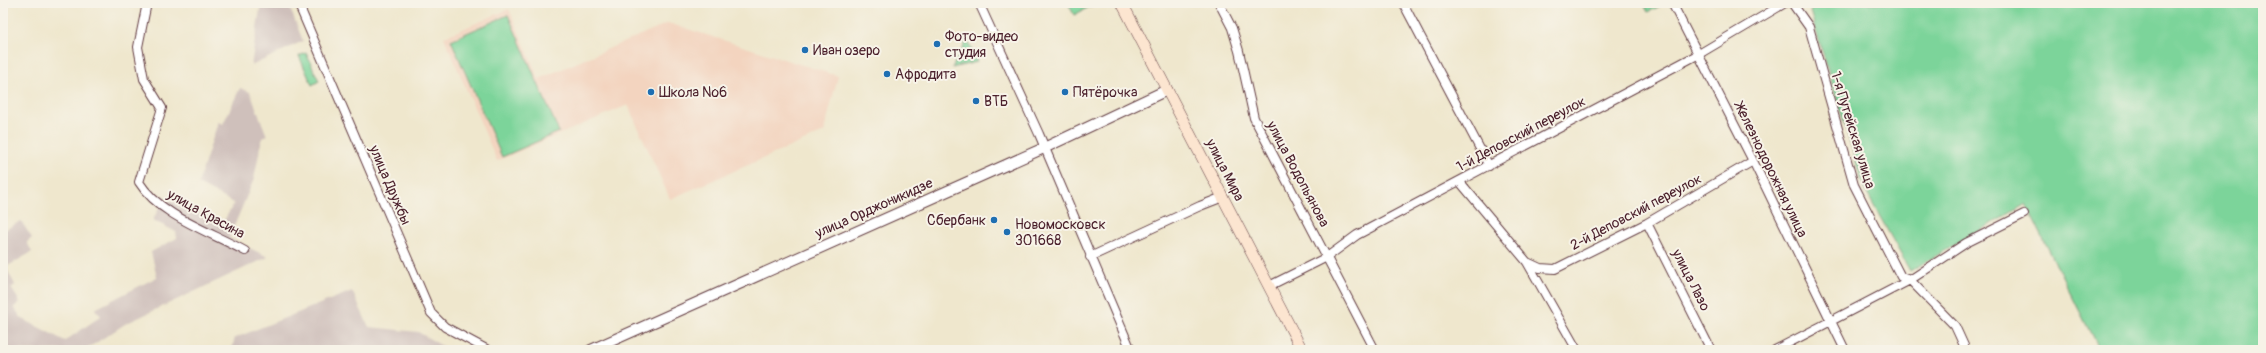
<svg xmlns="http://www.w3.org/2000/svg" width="2266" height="353" viewBox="0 0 2266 353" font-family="Pangolin,sans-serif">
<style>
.built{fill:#f3d4bf}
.industrial{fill:#cfc0bb}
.green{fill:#7cd49a;stroke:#637a62}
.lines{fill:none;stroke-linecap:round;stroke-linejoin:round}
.minor-casing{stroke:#633d43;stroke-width:10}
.tertiary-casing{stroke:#633d43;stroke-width:12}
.secondary-casing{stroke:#633d43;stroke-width:12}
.minor{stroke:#fff;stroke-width:8}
.tertiary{stroke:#fff;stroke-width:10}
.secondary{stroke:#fce5d0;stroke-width:11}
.poi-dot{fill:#1f6fb2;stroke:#f7f3e8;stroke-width:1.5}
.labels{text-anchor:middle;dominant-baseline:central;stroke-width:4;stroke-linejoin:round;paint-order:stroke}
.poi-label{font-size:14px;fill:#4a1f2b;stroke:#f7f3e8;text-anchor:start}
.street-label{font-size:14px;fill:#4a1f2b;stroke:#f7f3e8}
</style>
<rect width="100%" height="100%" fill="#f7f3e8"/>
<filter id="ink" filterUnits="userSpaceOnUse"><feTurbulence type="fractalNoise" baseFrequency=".025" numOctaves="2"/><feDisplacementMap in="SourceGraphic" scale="8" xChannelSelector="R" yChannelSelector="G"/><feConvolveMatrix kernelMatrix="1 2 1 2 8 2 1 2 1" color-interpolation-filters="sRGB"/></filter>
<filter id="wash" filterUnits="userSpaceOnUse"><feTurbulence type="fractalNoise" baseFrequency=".012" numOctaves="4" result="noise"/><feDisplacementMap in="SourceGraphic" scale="16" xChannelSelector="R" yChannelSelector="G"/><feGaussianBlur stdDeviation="0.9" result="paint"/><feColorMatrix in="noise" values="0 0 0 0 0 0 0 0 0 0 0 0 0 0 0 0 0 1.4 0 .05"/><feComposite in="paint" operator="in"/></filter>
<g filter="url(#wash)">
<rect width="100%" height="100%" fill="#efe7cd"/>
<path class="built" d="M509 9 539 79 668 23 838 76 824 132 670 199 628 105 497 161 444 37Z"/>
<path class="industrial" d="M261 3H288L303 41 251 66Z
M240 88 250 92 267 136 262 138 254 179 229 238 268 257 125 324 85 350H9L3 342V231L21 221 32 238 27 242 32 252 6 267 15 285 11 288 20 302 14 307 21 318 65 341 101 316 95 309 157 277 151 252 177 238 176 232 153 220 164 198 224 221 234 203 198 184 218 122 223 124Z
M352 291 369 327 418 332 449 350H231L235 338Z"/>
<path class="green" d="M1068 3H1095V4L1074 15Z
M1643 3H1659L1660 6 1648 12Z
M1823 3H2263V350H2099L2026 204 1910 271 1864 188 1810 11Z
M508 15 559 132 502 157 451 40Z
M967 40 977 62 952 68Z
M306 53 319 81 312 85 299 56Z"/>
</g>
<g filter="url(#ink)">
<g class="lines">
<g class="minor-casing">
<path id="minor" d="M147 3 138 47 144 79 162 108 139 182C160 216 211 232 245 251
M298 3 431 313 445 327 488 350
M979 3 1039 134 1131 350
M1219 3 1232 28 1239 51 1254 118 1375 350
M1403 3 1489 166
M1672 3 1753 161 1845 350
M1792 3 1809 27 1854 185 1901 277 1910 280 1955 326 1966 350
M1460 182 1527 262 1577 350
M1647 223 1711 350
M1090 257 1200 206 1223 197
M1527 262 1540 268 1555 269 1647 223 1753 161
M1269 286 1327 257 1357 235 1699 54 1785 3
M1775 350 1910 280 1966 243 2024 214"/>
</g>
<g class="tertiary-casing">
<path id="tertiary" d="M591 350 1044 148 1167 90"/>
</g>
<g class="secondary-casing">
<path id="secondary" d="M1122 3 1302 350"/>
</g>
<use href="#minor" class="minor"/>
<use href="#tertiary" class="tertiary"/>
<use href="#secondary" class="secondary"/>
</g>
</g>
<g class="poi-dot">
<circle cx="937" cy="44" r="4"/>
<circle cx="805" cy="50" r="4"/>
<circle cx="887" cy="74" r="4"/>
<circle cx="651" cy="92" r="4"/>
<circle cx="1065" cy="92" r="4"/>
<circle cx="976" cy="101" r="4"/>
<circle cx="994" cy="220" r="4"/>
<circle cx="1007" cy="232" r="4"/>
</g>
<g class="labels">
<g class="poi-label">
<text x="945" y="36">Фото-видео<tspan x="945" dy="16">студия</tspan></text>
<text x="813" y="50">Иван озеро</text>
<text x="895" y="74">Афродита</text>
<text x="659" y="92">Школа №6</text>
<text x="1073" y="92">Пятёрочка</text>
<text x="984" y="101">ВТБ</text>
<text x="986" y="220" text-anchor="end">Сбербанк</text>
<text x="1015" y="224">Новомосковск<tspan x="1015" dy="16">301668</tspan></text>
</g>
<g class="street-label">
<text transform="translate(1853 130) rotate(73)">1-я Путейская улица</text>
<text transform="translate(1521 134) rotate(-28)">1-й Деповский переулок</text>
<text transform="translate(1225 170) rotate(63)">улица Мира</text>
<text transform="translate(1771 170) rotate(64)">Железнодорожная улица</text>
<text transform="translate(1298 174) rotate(62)">улица Водопьянова</text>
<text transform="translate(390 185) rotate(67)">улица Дружбы</text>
<text transform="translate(874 208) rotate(-24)">улица Орджоникидзе</text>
<text transform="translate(1636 212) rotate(-28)">2-й Деповский переулок</text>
<text transform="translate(206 214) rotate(29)">улица Красина</text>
<text transform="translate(1691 280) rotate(63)">улица Лазо</text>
</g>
</g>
<rect width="2266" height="353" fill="none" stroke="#f7f3e8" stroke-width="16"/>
</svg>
